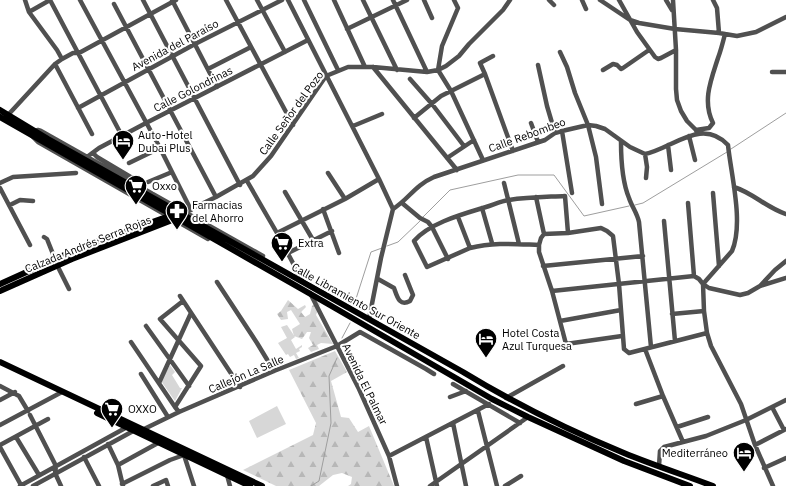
<svg xmlns="http://www.w3.org/2000/svg" width="786" height="486" viewBox="0 0 786 486" font-family="'IBM Plex Sans',sans-serif">
<style>
.forest{fill:url(#forest-firs)}
.green{fill:#d7d7d7}
.lines{fill:none;stroke-linecap:round;stroke-linejoin:round}
.stream{stroke:#9e9e9e;stroke-width:1}
.minor{stroke:#505050;stroke-width:4.5}
.major{stroke:#000;stroke-width:6}
.labels{text-anchor:middle;dominant-baseline:central;stroke-width:4;stroke-linejoin:round;paint-order:stroke}
.street-label{font-size:11px;fill:#000;stroke:#fff}
.poi-label{font-size:11px;fill:#000;stroke:#fff;text-anchor:start}
</style>
<defs>
<pattern id="forest-firs" width="22" height="20" patternUnits="userSpaceOnUse"><rect width="22" height="20" fill="#d7d7d7"/><path d="M5 1l3.5 6h-7zM16 11l3.5 6h-7z" fill="#b7b7b7"/></pattern>
</defs>
<rect width="100%" height="100%" fill="#fff"/>
<path class="forest" d="M288 300 298 309 305 305 306 307 301 312 305 317 310 314 312 306 317 301 320 304 316 315 333 344 321 343 317 345 319 349 311 352 308 348 313 345 309 338 311 332H307L302 339 294 336 292 329 300 324 291 310 287 312 288 319 281 320 277 314 281 311Z
M335 351 347 372 331 381 341 417 349 418 358 432 369 426 394 486H348L351 484 352 477 342 473 333 475 319 486H276L243 470 313 435 316 423 289 370Z"/>
<path class="green" d="M287 325 295 337 291 340 296 349 302 345V347L299 349 300 351 296 353 299 358 296 359 294 355 290 357 288 354 286 355 278 343 287 338 281 327Z
M170 365 175 372 172 375 180 388H182L175 401 161 381Z
M277 406 286 424 257 438 249 421Z"/>
<g class="lines">
<path class="stream" d="M731 149 786 113
M635 205 643 203 727 152
M423 217 450 190 518 175H554L584 216 629 206
M387 246 398 242 420 221
M354 305 371 252 382 248
M342 338 350 323
M311 486 319 481 331 423 329 376 337 358"/>
<path class="minor" d="M80 0 160 148 191 210
M143 0 240 185
M172 0 217 87
M226 0 293 125
M257 0 285 52
M288 0 379 179 393 209
M304 0 338 70
M334 0 365 67
M363 0 397 70
M393 0 427 72
M424 0 432 18
M454 0 458 8 442 46 438 70 451 91 483 160
M549 0 554 5
M582 0 586 9
M600 0 630 20 639 23 675 29 719 33 737 36 756 32 786 17
M619 0 637 32 655 57 658 59 661 58 676 50
M666 0 672 10
M673 0 676 50V89L677 100 681 111 687 121 696 130 697 133
M713 0 717 8 719 33
M114 4 216 197
M29 12 50 0 122 136
M347 29 407 0
M560 52 567 67 575 93 588 125 596 157 602 204
M493 56 480 63 485 74 513 151
M62 59 73 53H79L176 0
M55 64 92 134
M538 65 547 106 555 133
M373 67 457 170
M208 69 251 47
M603 70 613 64 617 65 621 69 623 68 649 50
M772 72H786
M410 79 432 104 464 146
M78 108 195 44 282 0
M8 115 55 64 62 59 57 50 29 12 25 0
M414 118 441 96 485 74
M531 123 538 142
M353 126 382 114
M696 130 709 128 713 123C702 101 711 80 718 58 721 50 723 42 725 34
M35 131 38 130 41 131 263 256
M562 131 572 193
M32 136 38 142 208 239
M689 136 695 160
M621 142C621 160 622 181 629 198 632 207 637 213 639 222L651 347
M668 145 671 170
M93 153 97 157 134 179
M645 154 647 167 646 178
M87 157 99 148 146 123 308 40
M447 158 474 140
M129 163 160 148
M328 173 345 199
M247 181 277 233 303 282
M148 182 172 172
M0 183 13 177 76 173
M504 183 519 244
M734 187C753 193 767 208 786 214
M0 188 30 245
M285 192 313 240
M713 193 719 266
M536 197 544 234
M402 203 420 218 428 222 432 227 448 259
M688 203 694 276
M10 205 20 200 33 201
M482 208 492 243
M323 209 339 253
M182 212 189 210 216 197 253 176 271 156 326 76 348 67H373L427 72 438 70 446 66 459 56 469 44 503 10 510 0
M458 217 470 248
M664 221 675 341
M277 233 345 199 379 179
M44 237 47 239 55 259
M539 245C514 244 494 242 470 248L427 267 414 241C429 223 463 214 486 207 493 205 501 201 509 200 528 197 546 197 565 196L568 233
M288 253 332 231
M57 265 69 289
M543 266 643 256
M378 279 394 288C397 296 399 307 410 301L413 295 405 275
M217 282 257 343 274 371
M703 284 704 311 707 333 711 346 741 404 755 445 773 486
M760 286 775 270 786 261
M552 291 694 276 699 279 703 284 709 288 740 295 748 293 760 286 786 278
M310 293 359 389 389 456 397 486
M180 296 240 387
M672 314 704 311
M369 319 381 258 393 209C410 198 414 186 434 177L545 140 555 133 562 131 588 125 596 126 605 129 630 147 645 154C673 148 702 117 728 145 731 175 744 223 732 251L703 284
M560 321 621 310
M146 326 189 386
M622 336 566 344 552 291 539 252V245L541 238 544 234 568 233 601 228 607 231 613 236 619 284 624 349 629 353 707 333
M131 342 175 407
M645 349 663 396 683 442
M141 374 168 417
M159 383 191 313
M453 384 520 423
M0 386 19 396 28 411
M450 397 466 391
M506 398 563 366
M0 400 15 392
M636 404 663 396
M772 407 784 430
M478 411 497 486
M179 412 175 407 201 366 160 319 183 301
M30 415 56 466 55 473 61 486
M453 423 466 486
M0 425 62 392
M677 427 708 417
M142 430 179 412 274 371 337 346 360 332 426 369 434 374
M16 437 39 475
M426 437 437 486
M108 444 118 465 123 486
M0 445 48 419
M755 445 786 429
M0 447 21 485
M389 456 489 404
M84 457 99 486
M118 465 158 443
M659 466 660 451 664 447 706 436 746 420 786 400
M764 468 786 458
M227 475 230 486
M122 484 170 460 184 455 194 486
M20 486 129 426
M33 486 135 430
M153 486 166 480 168 486
M430 486 528 417
M505 486 521 476"/>
<path class="major" d="M0 110 48 139 463 372C514 403 568 430 624 453 653 465 684 475 713 486
M0 117 328 304 492 399 528 417 624 461 690 486
M0 284 82 247 172 215
M0 291 72 259 180 217
M0 362 262 486
M97 413 250 486"/>
</g>
<defs>
<g id="hotel-pin" transform="scale(1.15)"><path d="M0 17L-7.5 6A9.5 9.5 0 1 1 7.5 6Z" fill="#000" stroke="#fff"/><path d="M-6-4.5h1.5V1H6V5H4.5V3h-9V5H-6ZM-4 0a1.8 1.8 0 1 1 3.6 0ZM.5 0V-2.5h3Q6-2.5 6 0Z" fill="#fff"/></g>
<g id="supermarket-pin" transform="scale(1.15)"><path d="M0 17L-7.5 6A9.5 9.5 0 1 1 7.5 6Z" fill="#000" stroke="#fff"/><path d="M-6-5.5h2.5l.6 2H6L4.5 2H-2.5L-4.4-4H-6ZM-1.5 3.2a1.3 1.3 0 1 0 .1 0ZM3 3.2a1.3 1.3 0 1 0 .1 0Z" fill="#fff"/></g>
<g id="pharmacy-pin" transform="scale(1.15)"><path d="M0 17L-7.5 6A9.5 9.5 0 1 1 7.5 6Z" fill="#000" stroke="#fff"/><path d="M-2-6h4v4h4v4h-4v4h-4v-4h-4v-4h4Z" fill="#fff"/></g>
</defs>
<g fill-rule="evenodd">
<use href="#hotel-pin" x="123" y="141"/>
<use href="#supermarket-pin" x="136" y="186"/>
<use href="#pharmacy-pin" x="177" y="211"/>
<use href="#supermarket-pin" x="282" y="243"/>
<use href="#hotel-pin" x="486" y="339"/>
<use href="#supermarket-pin" x="112" y="409"/>
<use href="#hotel-pin" x="744" y="453"/>
</g>
<g class="labels">
<g class="street-label">
<text transform="translate(175 45) rotate(-28)">Avenida del Paraíso</text>
<text transform="translate(193 89) rotate(-27)">Calle Golondrinas</text>
<text transform="translate(291 113) rotate(-54)">Calle Señor del Pozo</text>
<text transform="translate(527 135) rotate(-20)">Calle Rebombeo</text>
<text transform="translate(88 244) rotate(-22)">Calzada Andrés Serra Rojas</text>
<text transform="translate(356 301) rotate(29)">Calle Libramiento Sur Oriente</text>
<text transform="translate(246 374) rotate(-23)">Callejón La Salle</text>
<text transform="translate(365 384) rotate(64)">Avenida El Palmar</text>
</g>
<g class="poi-label">
<text x="138" y="135">Auto-Hotel<tspan x="138" dy="13">Dubai Plus</tspan></text>
<text x="152" y="186">Oxxo</text>
<text x="192" y="205">Farmacias<tspan x="192" dy="13">del Ahorro</tspan></text>
<text x="298" y="243">Extra</text>
<text x="502" y="333">Hotel Costa<tspan x="502" dy="13">Azul Turquesa</tspan></text>
<text x="128" y="409">OXXO</text>
<text x="728" y="453" text-anchor="end">Mediterráneo</text>
</g>
</g>
</svg>
